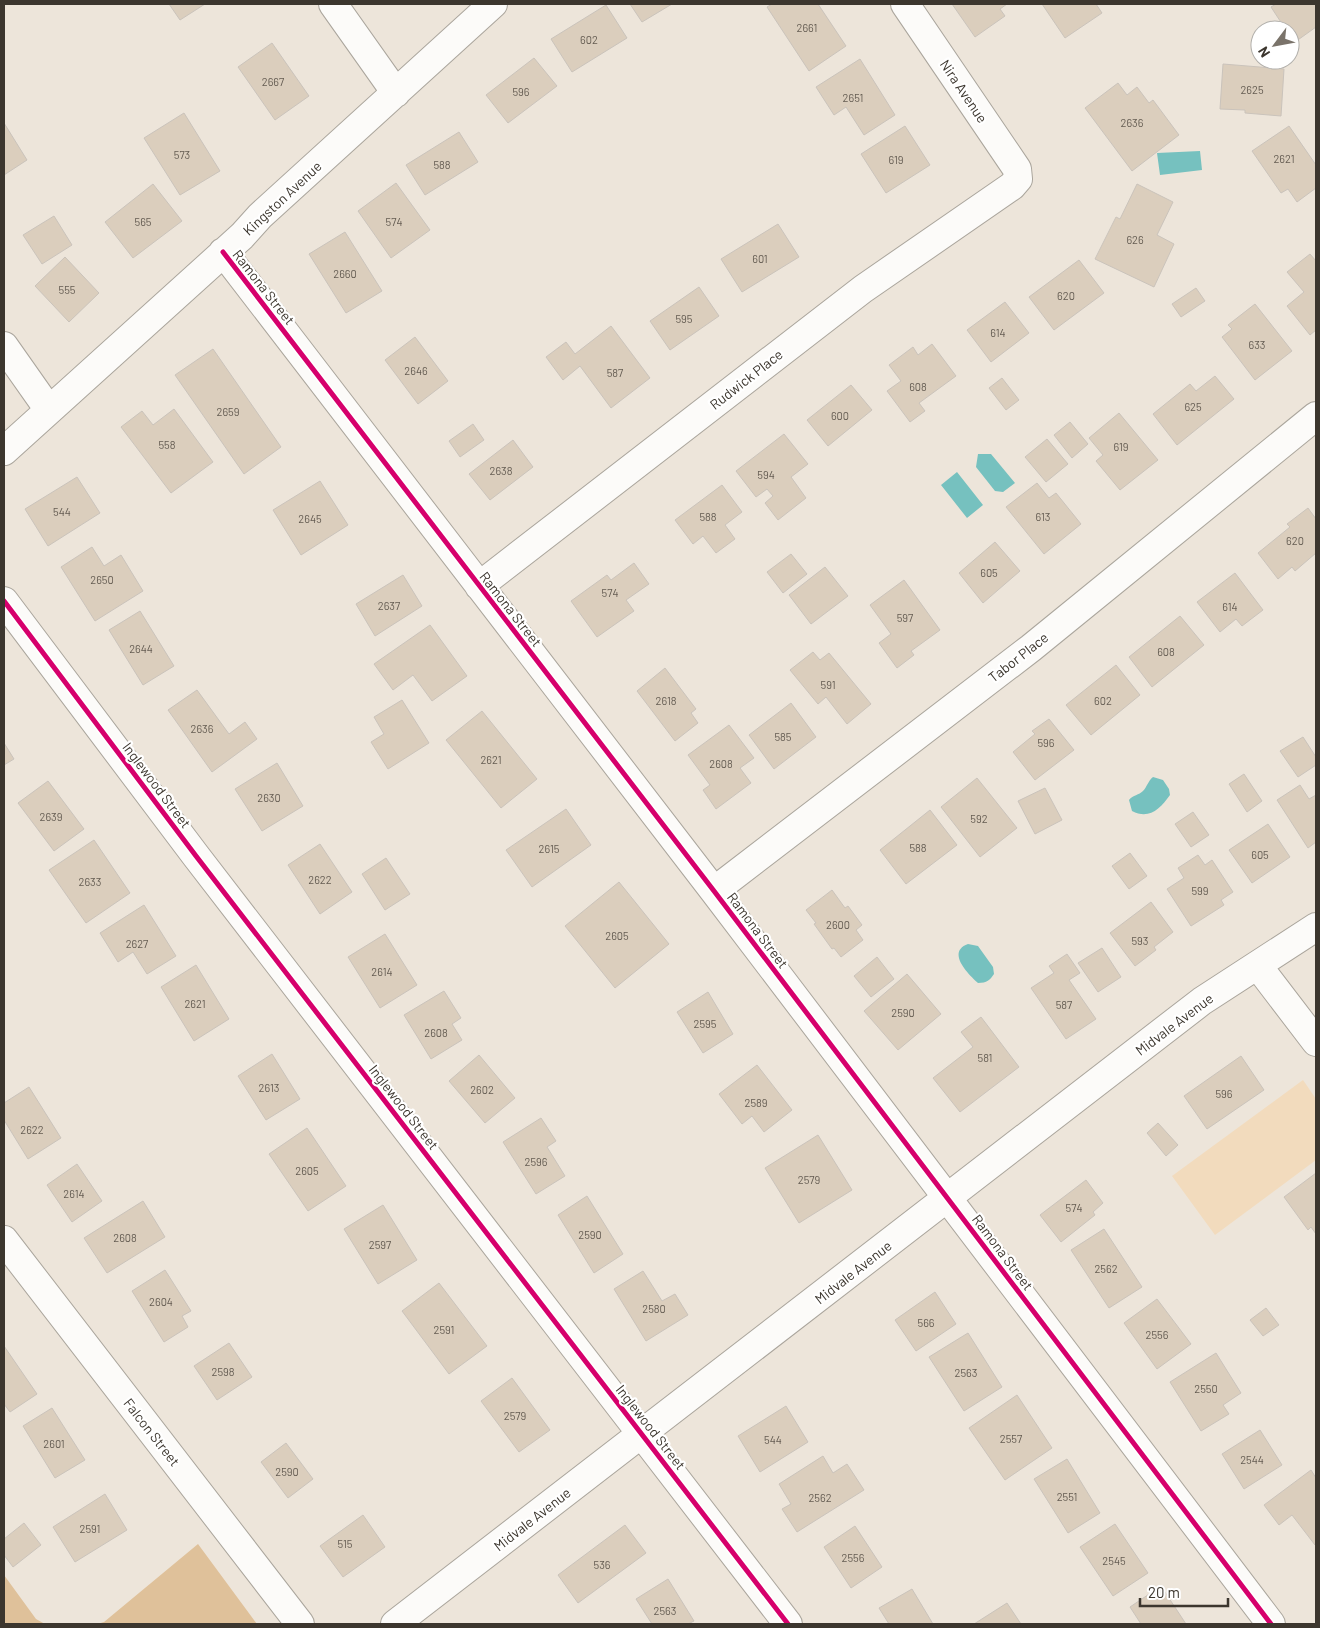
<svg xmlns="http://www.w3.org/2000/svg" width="1320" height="1628" viewBox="0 0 1320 1628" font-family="Barlow,sans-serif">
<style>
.green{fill:#f2dbbd}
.forest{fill:#dfc19a}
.water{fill:#76c1bf}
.building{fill:#dbcebd;stroke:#cac3bb}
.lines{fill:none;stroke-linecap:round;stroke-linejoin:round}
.minor-casing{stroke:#aaa59c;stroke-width:30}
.minor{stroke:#fcfbf9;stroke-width:28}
.cycleway-casing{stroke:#fff;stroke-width:8}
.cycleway{stroke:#d6006c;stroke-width:5}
.labels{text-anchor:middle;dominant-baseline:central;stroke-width:4.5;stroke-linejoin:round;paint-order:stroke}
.number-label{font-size:11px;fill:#645c52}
.street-label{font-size:14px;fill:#3c362e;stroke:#fff}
</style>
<rect width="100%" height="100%" fill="#ede5da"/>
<path class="green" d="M1303 1080 1316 1099V1160L1215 1235 1172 1176Z"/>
<path class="forest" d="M198 1544 257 1624H97L104 1622Z
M4 1575 36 1619 45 1624H4Z"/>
<path class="water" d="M1200 151 1202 170 1160 175 1157 153Z
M978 454H991L1015 483 1003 492 995 491 976 467Z
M957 472 983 505 967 518 941 485Z
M1153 777 1163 780 1169 789 1170 795C1160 809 1149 820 1132 811L1129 800C1133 795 1139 795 1143 791 1147 787 1148 781 1153 777Z
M968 944 978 946 993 967 994 974C990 980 987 983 978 983 968 974 946 952 968 944Z"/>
<path class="building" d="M169 4H205L180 20Z
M630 4H672L642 22Z
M772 4H818L846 46 809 71 767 7Z
M952 4H1007L1000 9 1005 16 975 37Z
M1042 4H1096L1102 13 1065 38Z
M1276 4H1316V27L1295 42 1290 35V30H1286L1271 7Z
M606 5 627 38 572 72 551 39Z
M272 43 309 96 275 120 238 67Z
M534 58 557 86 508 123 486 95Z
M860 59 895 115 864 135 846 107 834 115 816 87Z
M1223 64 1284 69 1281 116 1245 113V110L1220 109Z
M1118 83 1127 95 1137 87 1149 103 1153 100 1179 135 1132 171 1085 108Z
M184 113 220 171 180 195 144 138Z
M4 123 27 160 4 175Z
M905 126 930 165 886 193 861 154Z
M1289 126 1316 165V188L1297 202 1288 189 1281 193 1252 151Z
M459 132 478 162 425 195 406 165Z
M396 183 430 230 391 258 358 211Z
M153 184 182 221 133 258 105 222Z
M1137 184 1173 202 1157 235 1174 244 1154 287 1095 259 1116 217 1120 219Z
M54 216 72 245 42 264 23 235Z
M778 224 799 257 742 292 721 259Z
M345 232 382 291 346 313 309 254Z
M1310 254 1316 261V330L1310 335 1287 306 1304 292 1287 272Z
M65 257 99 293 69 322 35 286Z
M1079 260 1104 293 1054 330 1029 297Z
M699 287 719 316 670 350 650 321Z
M1196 288 1205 301 1181 317 1172 304Z
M1005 302 1029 333 991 362 967 330Z
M1255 304 1292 351 1255 380 1222 337 1232 329 1228 325Z
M611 326 650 378 611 408 580 366 563 380 546 357 566 342 575 354Z
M415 337 448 381 418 404 385 360Z
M932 344 956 376 919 403 925 411 910 422 887 391 901 381 889 365 913 347 918 355Z
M213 349 281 447 244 474 175 375Z
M1215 376 1234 399 1177 445 1153 414 1190 384 1196 391Z
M1002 378 1019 400 1006 410 989 388Z
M851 385 872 410 828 446 807 420Z
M174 409 213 462 171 493 121 427 142 411 153 425Z
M1119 413 1158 460 1120 490 1096 461 1103 455 1089 438Z
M1070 422 1088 444 1072 458 1054 435Z
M473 424 484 440 460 457 449 441Z
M784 434 808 464 791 477 806 498 778 520 765 503 773 496 767 489 756 497 736 471Z
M1047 439 1068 464 1046 482 1025 457Z
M513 440 533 467 490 500 469 474Z
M77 477 100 513 48 546 25 509Z
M320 481 348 525 301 555 273 510Z
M1037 483 1049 498 1056 493 1081 524 1044 554 1006 507Z
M722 485 742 512 725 525 735 539 716 553 703 536 693 544 675 520Z
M1308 508 1316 519V553L1295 571 1292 567 1278 579 1258 553 1290 527 1287 524Z
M995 542 1020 571 983 603 959 573Z
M92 547 104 566 121 555 143 591 95 621 61 567Z
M791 554 807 574 783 593 767 572Z
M634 563 649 584 626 600 634 611 597 637 571 601 607 575 611 580Z
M825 567 848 596 811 624 789 595Z
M1235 573 1263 610 1242 626 1236 619 1220 632 1197 602Z
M403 575 422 606 375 636 356 604Z
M904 580 940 630 911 651 914 655 897 668 879 643 891 634 870 605Z
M140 611 174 666 143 685 109 630Z
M1180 616 1204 645 1152 687 1129 657Z
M430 625 467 676 432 701 413 675 393 690 374 664Z
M813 652 820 660 829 653 871 704 847 724 826 697 818 704 790 670Z
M1116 665 1140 695 1091 735 1066 705Z
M665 668 696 709 691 713 698 723 675 741 637 691Z
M197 690 229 734 245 722 257 739 212 772 168 710Z
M402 700 429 743 388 769 371 742 384 734 374 717Z
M791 703 816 737 774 769 749 735Z
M482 711 537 779 501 808 446 740Z
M1049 719 1074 750 1035 780 1013 752 1035 734 1032 731Z
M729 725 754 758 740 768 751 783 716 809 703 790 710 785 688 755Z
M1303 737 1316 757V765L1298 777 1280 751Z
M4 743 14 759 4 765Z
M277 763 303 806 262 831 235 789Z
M1244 774 1262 801 1247 812 1229 784Z
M977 778 1017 828 980 857 941 807Z
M48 781 84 829 54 851 18 803Z
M1300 785 1309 799 1316 795V842L1308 848 1277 800Z
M1045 788 1062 820 1035 834 1018 801Z
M566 809 591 845 532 887 506 850Z
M930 810 957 845 906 884 880 850Z
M1193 812 1209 835 1191 847 1175 824Z
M1268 824 1290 857 1252 883 1229 850Z
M94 840 130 893 86 923 49 870Z
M320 844 352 892 320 914 288 865Z
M1130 853 1147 876 1129 889 1112 866Z
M1198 855 1205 865 1212 860 1233 892 1221 900 1224 905 1191 926 1167 889 1184 878 1178 868Z
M386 858 410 894 385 910 362 874Z
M619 882 669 944 615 988 565 926Z
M832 890 845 908 848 906 862 925 856 930 863 940 841 957 834 948 832 949 814 924 816 923 806 910Z
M1151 902 1173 932 1154 947 1156 950 1135 966 1110 933Z
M144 905 176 956 147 974 133 952 118 962 100 933Z
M385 934 417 985 380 1008 348 957Z
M1102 948 1121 977 1098 992 1078 963Z
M1067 954 1080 973 1069 980 1096 1019 1066 1039 1031 988 1054 973 1049 966Z
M877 957 894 979 871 997 854 976Z
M196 965 229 1019 194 1041 161 987Z
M907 974 941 1014 898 1050 864 1011Z
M444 991 461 1018 452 1024 462 1040 431 1059 404 1015Z
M708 992 733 1034 703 1053 677 1012Z
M981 1017 1019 1067 960 1112 933 1078 973 1047 961 1032Z
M272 1054 300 1099 266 1120 238 1076Z
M479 1055 515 1098 485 1123 449 1081Z
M1241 1056 1264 1090 1207 1129 1184 1096Z
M757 1065 792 1110 764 1132 752 1116 742 1124 719 1094Z
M29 1087 61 1138 28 1159 4 1120V1103Z
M541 1118 556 1141 547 1147 565 1176 536 1194 503 1142Z
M1158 1123 1178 1145 1166 1156 1147 1133Z
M307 1128 346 1186 308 1211 269 1154Z
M818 1135 852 1190 799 1223 765 1168Z
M77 1164 102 1201 72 1222 47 1185Z
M1316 1173V1234L1311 1227 1308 1230 1284 1197Z
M1086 1180 1103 1203 1093 1212 1095 1215 1061 1242 1040 1215Z
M587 1196 623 1254 594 1273 558 1215Z
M143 1201 165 1237 107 1273 84 1238Z
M383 1205 417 1260 378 1284 344 1229Z
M1104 1229 1142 1287 1109 1308 1071 1250Z
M165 1270 191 1311 182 1316 188 1327 164 1342 132 1291Z
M643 1271 662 1301 675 1294 688 1315 646 1341 614 1289Z
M439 1283 487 1346 449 1374 402 1311Z
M935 1292 956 1324 916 1351 895 1320Z
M1157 1299 1191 1344 1157 1369 1124 1323Z
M1266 1308 1279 1325 1263 1336 1250 1320Z
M968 1333 1002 1387 964 1411 929 1357Z
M229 1343 252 1377 217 1400 194 1366Z
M4 1346 37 1394 10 1412 4 1404Z
M1216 1353 1241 1393 1223 1405 1229 1414 1201 1431 1170 1382Z
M512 1378 550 1430 519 1452 481 1401Z
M1017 1395 1052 1448 1005 1480 969 1428Z
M786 1406 808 1442 760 1472 738 1436Z
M52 1408 85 1460 55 1478 23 1426Z
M1260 1430 1282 1465 1244 1489 1222 1454Z
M286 1443 313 1479 288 1498 261 1462Z
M823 1456 833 1473 847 1464 864 1490 797 1532 782 1509 791 1504 779 1484Z
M1067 1459 1100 1513 1068 1533 1034 1479Z
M1311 1470 1316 1478V1544L1315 1545 1292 1515 1279 1525 1264 1505Z
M105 1494 127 1530 75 1562 53 1527Z
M363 1515 385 1547 343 1577 320 1546Z
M24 1523 41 1545 13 1567 4 1555V1539Z
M1115 1524 1148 1573 1113 1596 1080 1547Z
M625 1525 646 1553 578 1603 558 1575Z
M855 1526 882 1567 851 1588 824 1547Z
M668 1579 694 1621 688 1624H652L636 1599Z
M1161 1586 1186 1624H1141L1130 1607Z
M912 1589 933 1624H889L879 1608Z
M1007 1603 1021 1624H974Z"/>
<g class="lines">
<g class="minor-casing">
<path id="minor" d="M333 4 396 93
M223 252 714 891 1271 1624
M4 346 49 410
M4 451 242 236 260 216 493 4
M479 586 863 289 1012 186 1018 179 1017 169 905 4
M4 601 196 856 788 1624
M714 891 1031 648 1316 416
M1258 966 1316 1042
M4 1240 300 1624
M395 1624 1202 1001 1316 927"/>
</g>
<use href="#minor" class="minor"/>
<g class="cycleway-casing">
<path id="cycleway" d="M223 252 714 891 1271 1624
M4 601 196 856 788 1624"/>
</g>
<use href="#cycleway" class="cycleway"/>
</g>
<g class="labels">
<g class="number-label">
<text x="807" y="27">2661</text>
<text x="589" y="39">602</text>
<text x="273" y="81">2667</text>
<text x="1252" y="89">2625</text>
<text x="521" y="91">596</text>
<text x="853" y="97">2651</text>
<text x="1132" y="122">2636</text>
<text x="182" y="154">573</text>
<text x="1284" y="158">2621</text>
<text x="896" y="159">619</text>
<text x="442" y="164">588</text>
<text x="143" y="221">565</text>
<text x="394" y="221">574</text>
<text x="1135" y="239">626</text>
<text x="760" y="258">601</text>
<text x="345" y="273">2660</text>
<text x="67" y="289">555</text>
<text x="1066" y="295">620</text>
<text x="684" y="318">595</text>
<text x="998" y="332">614</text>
<text x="1257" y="344">633</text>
<text x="416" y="370">2646</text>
<text x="615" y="372">587</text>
<text x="918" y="386">608</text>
<text x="1193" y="406">625</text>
<text x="228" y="411">2659</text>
<text x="840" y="415">600</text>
<text x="167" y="444">558</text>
<text x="1121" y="446">619</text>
<text x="501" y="470">2638</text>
<text x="766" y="474">594</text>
<text x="62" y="511">544</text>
<text x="708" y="516">588</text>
<text x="1043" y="516">613</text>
<text x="310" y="518">2645</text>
<text x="1295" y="540">620</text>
<text x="989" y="572">605</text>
<text x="102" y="579">2650</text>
<text x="610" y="592">574</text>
<text x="389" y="605">2637</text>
<text x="1230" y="606">614</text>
<text x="905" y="617">597</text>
<text x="141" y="648">2644</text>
<text x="1166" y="651">608</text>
<text x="828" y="684">591</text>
<text x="666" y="700">2618</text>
<text x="1103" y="700">602</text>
<text x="202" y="728">2636</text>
<text x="783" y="736">585</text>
<text x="1046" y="742">596</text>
<text x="491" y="759">2621</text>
<text x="721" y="763">2608</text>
<text x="269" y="797">2630</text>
<text x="51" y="816">2639</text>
<text x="979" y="818">592</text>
<text x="918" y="847">588</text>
<text x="549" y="848">2615</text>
<text x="1260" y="854">605</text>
<text x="320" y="879">2622</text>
<text x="90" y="881">2633</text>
<text x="1200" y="890">599</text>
<text x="838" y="924">2600</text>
<text x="617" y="935">2605</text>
<text x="1140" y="940">593</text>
<text x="137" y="943">2627</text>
<text x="382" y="971">2614</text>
<text x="195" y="1003">2621</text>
<text x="1064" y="1004">587</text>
<text x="903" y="1012">2590</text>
<text x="705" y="1023">2595</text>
<text x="436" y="1032">2608</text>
<text x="985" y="1057">581</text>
<text x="269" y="1087">2613</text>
<text x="482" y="1089">2602</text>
<text x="1224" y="1093">596</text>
<text x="756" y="1102">2589</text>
<text x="32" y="1129">2622</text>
<text x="536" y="1161">2596</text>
<text x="307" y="1170">2605</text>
<text x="809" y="1179">2579</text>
<text x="74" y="1193">2614</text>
<text x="1074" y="1207">574</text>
<text x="590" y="1234">2590</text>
<text x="125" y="1237">2608</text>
<text x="380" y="1244">2597</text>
<text x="1106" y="1268">2562</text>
<text x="161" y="1301">2604</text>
<text x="654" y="1308">2580</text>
<text x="926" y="1322">566</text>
<text x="444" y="1329">2591</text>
<text x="1157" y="1334">2556</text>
<text x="223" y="1371">2598</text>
<text x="966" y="1372">2563</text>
<text x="1206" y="1388">2550</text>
<text x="515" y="1415">2579</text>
<text x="1011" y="1438">2557</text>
<text x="773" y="1439">544</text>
<text x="54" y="1443">2601</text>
<text x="1252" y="1459">2544</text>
<text x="287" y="1471">2590</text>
<text x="1067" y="1496">2551</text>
<text x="820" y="1497">2562</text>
<text x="90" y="1528">2591</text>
<text x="345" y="1543">515</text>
<text x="853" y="1557">2556</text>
<text x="1114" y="1560">2545</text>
<text x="602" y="1564">536</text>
<text x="665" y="1610">2563</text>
</g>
<g class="street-label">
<text transform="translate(964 91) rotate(56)">Nira Avenue</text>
<text transform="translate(282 198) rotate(-43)">Kingston Avenue</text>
<text transform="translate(264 287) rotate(52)">Ramona Street</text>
<text transform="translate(746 379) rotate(-38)">Rudwick Place</text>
<text transform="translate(511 609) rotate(52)">Ramona Street</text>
<text transform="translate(1018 657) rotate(-38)">Tabor Place</text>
<text transform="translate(157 785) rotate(53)">Inglewood Street</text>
<text transform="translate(758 930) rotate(53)">Ramona Street</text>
<text transform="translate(1174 1024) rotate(-37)">Midvale Avenue</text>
<text transform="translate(404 1107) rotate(52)">Inglewood Street</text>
<text transform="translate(1003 1252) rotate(53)">Ramona Street</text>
<text transform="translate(853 1272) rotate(-38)">Midvale Avenue</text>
<text transform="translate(651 1427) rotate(52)">Inglewood Street</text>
<text transform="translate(152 1432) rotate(52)">Falcon Street</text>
<text transform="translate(532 1519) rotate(-38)">Midvale Avenue</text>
</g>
</g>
<rect width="1320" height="1628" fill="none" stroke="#3c362e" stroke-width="10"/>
<g transform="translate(1275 45) rotate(238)"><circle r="24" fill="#ffffff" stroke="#b1afab"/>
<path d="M0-4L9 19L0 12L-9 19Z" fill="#7a736a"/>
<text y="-8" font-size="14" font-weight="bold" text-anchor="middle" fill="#3c362e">N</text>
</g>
<path d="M1140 1598v8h88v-8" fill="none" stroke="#3c362e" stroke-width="2.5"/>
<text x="1148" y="1598" font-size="15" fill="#3c362e" stroke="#ffffff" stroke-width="4" paint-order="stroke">20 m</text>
</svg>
